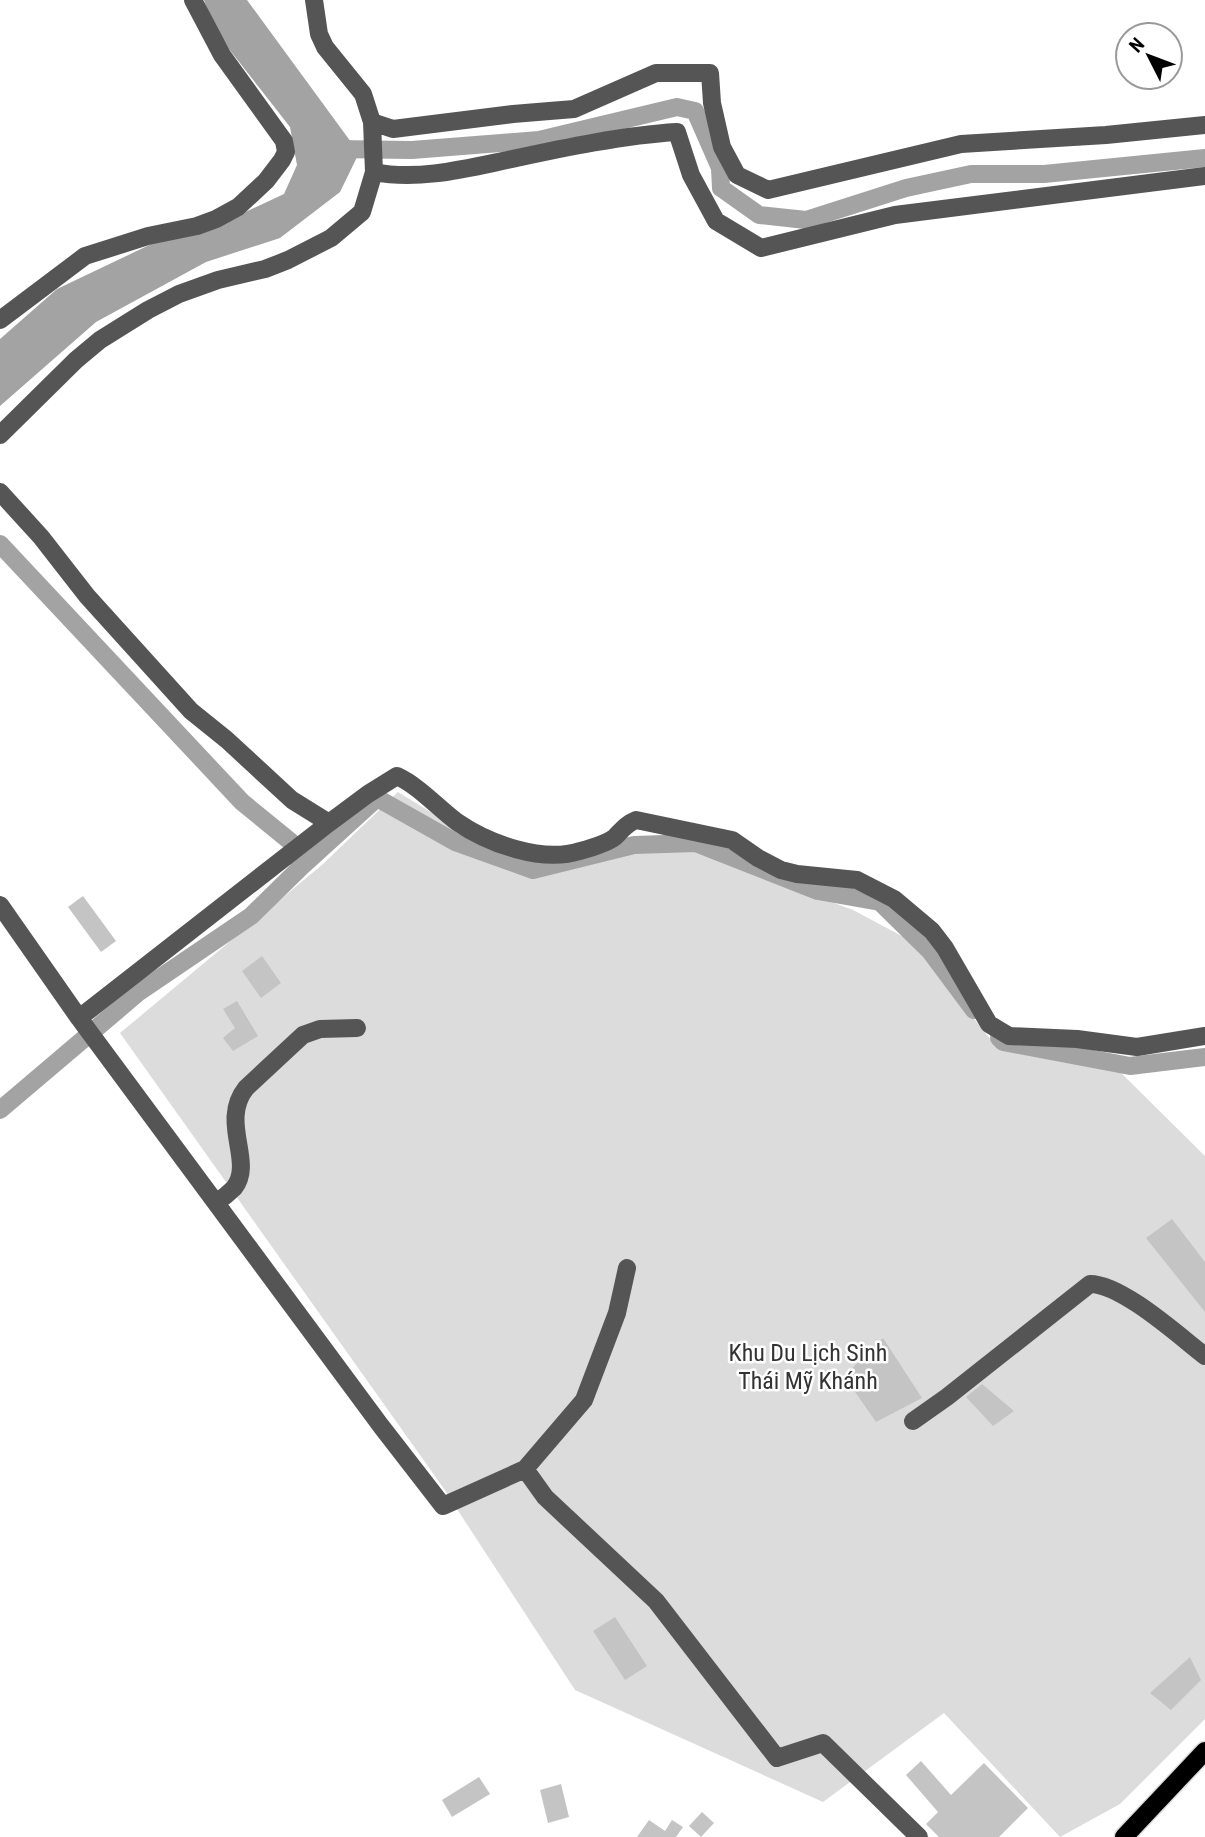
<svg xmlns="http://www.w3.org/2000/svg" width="1205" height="1837" viewBox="0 0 1205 1837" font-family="'Roboto Condensed',sans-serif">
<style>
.green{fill:#dcdcdc}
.water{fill:#a3a3a3}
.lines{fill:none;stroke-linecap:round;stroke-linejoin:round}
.canal{stroke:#a3a3a3;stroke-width:18}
.building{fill:#c4c4c4}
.major-casing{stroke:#dbdbdb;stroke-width:21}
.minor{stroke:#555;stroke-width:18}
.major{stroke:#000;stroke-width:18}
.labels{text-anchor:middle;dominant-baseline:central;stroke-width:5;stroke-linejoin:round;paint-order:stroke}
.park-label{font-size:24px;fill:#333;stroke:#fff}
</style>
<rect width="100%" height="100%" fill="#fff"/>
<path class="green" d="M398 792 533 875 670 842 853 910 913 942 995 1045 1111 1063 1205 1156V1719L1120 1804 1060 1837 944 1713 823 1802 575 1690 442 1486 120 1033 323 864Z"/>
<path class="water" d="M204 0H247L359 153 340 192 280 238 206 262 96 322 0 406V339L57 289 164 238 213 227 284 194 297 165 290 127 229 49 209 14Z"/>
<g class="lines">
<path class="canal" d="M334 149 412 150 539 140 677 107 695 111 720 168 721 188 759 215 806 220 906 188 971 174H1044L1205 158
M0 544 242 802 291 842 301 867 251 916 139 992 0 1110
M301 867 377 798 455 842 533 870 634 845 696 843 818 891 880 902 930 951 974 1010
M999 1038 1003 1042 1130 1066 1205 1057"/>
</g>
<path class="building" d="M83 896 116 941 101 952 68 907Z
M262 956 281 983 261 998 242 971Z
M237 1001 258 1036 233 1051 223 1038 235 1028 223 1009Z
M1172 1219 1205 1262V1312L1146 1238Z
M883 1338 922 1398 876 1422 844 1376Z
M982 1384 1014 1411 993 1426 966 1397Z
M615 1617 647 1666 625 1680 593 1631Z
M1190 1657 1201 1680 1171 1710 1150 1693Z
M921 1761 951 1795 984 1763 1028 1808 999 1837H939L926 1824 938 1812 906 1775Z
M479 1777 490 1794 452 1817 442 1800Z
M561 1784 569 1817 548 1823 540 1790Z
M702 1812 714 1823 701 1837 689 1826Z
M649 1820 665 1831 672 1820 683 1827 676 1837H637Z"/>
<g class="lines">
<g class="major-casing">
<path id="major" d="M1124 1837 1205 1751"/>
</g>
<path class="minor" d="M372 122 393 129 513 114 574 109 656 73H710L712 103 722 147 737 175 768 190 961 144 1106 135 1205 125
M374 172C420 181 468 168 512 159 563 148 625 135 677 132L691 175 716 221 761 248 895 215 1205 176
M0 320 85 256 148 236 197 226 216 219 238 207 266 181 282 160 286 152 284 141 222 55 193 0
M0 435 76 360 100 340 148 310 179 294 218 280 265 269 288 260 331 238 362 212 374 172 372 122 363 94 325 47 319 34 314 0
M0 492 41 537 87 596 191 711 227 740 292 800 329 823 368 794 397 776C419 786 438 808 457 822 489 844 542 863 580 851 591 848 606 844 615 837 622 830 626 824 636 820L732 840 758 858 781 870 797 874 857 880 894 899 932 931 945 948 989 1024 1009 1036 1077 1039 1137 1047 1205 1036
M0 905 79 1018 381 1426 443 1506 525 1469 584 1400 617 1313 627 1268
M79 1018 329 823
M217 1202C223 1198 229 1193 234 1188 255 1162 219 1122 246 1088L303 1035 320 1029 357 1028
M913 1421 947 1397 1090 1284C1122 1284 1179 1336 1205 1356
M525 1469 545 1497 656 1601 777 1758 823 1743 919 1837"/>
<use href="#major" class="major"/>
</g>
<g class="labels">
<g class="park-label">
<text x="808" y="1353">Khu Du Lịch Sinh<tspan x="808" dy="28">Thái Mỹ Khánh</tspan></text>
</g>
</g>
<g transform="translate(1149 56) rotate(312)"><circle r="33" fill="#ffffff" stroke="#999999" stroke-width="2"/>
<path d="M0-5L12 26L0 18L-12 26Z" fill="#000000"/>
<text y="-10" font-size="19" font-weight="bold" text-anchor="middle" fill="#000000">N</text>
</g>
</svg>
